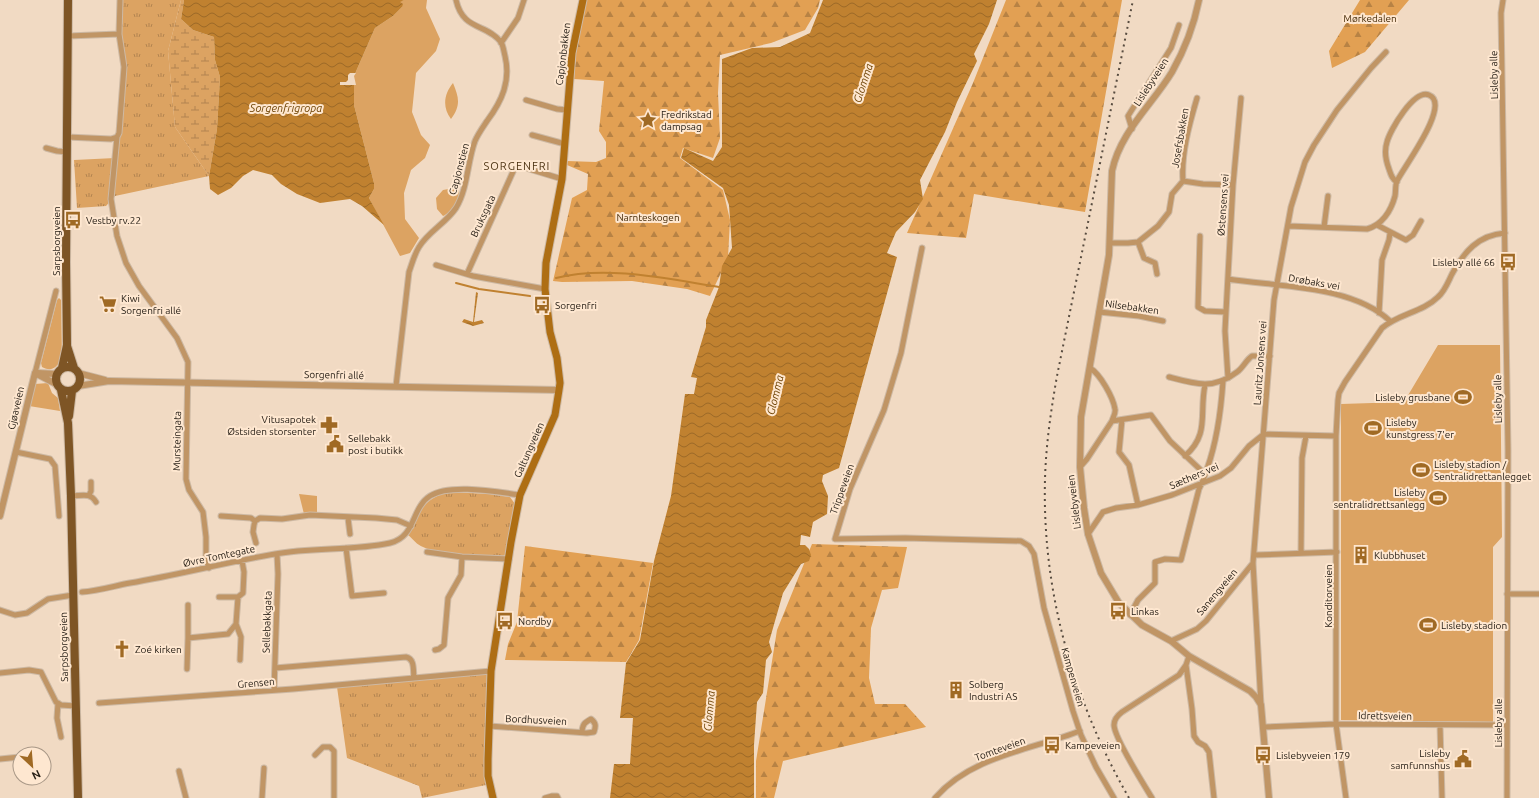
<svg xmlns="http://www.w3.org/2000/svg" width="1539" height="798" viewBox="0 0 1539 798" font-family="Ubuntu,sans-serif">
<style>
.grass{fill:url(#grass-tufts)}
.forest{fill:url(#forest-firs)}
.wetland{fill:url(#wetland-marsh)}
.park{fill:#dca362}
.water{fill:url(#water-waves)}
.pier{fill:#f1dac3}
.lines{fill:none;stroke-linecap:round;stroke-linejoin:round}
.stream{stroke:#c08130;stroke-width:2}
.minor-casing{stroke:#cdb9a4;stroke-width:7}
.tertiary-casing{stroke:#cdb9a4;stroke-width:8}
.secondary-casing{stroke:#cdb9a4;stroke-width:9}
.trunk-casing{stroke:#cdb9a4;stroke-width:10}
.minor{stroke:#c09565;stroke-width:5}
.tertiary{stroke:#c09565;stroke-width:6}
.secondary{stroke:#ae6e14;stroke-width:7}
.trunk{stroke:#7e5525;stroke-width:8}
.rail{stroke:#584c40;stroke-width:2;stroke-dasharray:2 4;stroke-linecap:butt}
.labels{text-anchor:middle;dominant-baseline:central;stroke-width:4;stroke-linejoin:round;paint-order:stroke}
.park-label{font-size:10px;fill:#442a07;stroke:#fee7d0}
.street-label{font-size:10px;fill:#282017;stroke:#fee7d0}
.poi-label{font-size:10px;fill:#282017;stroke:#fee7d0;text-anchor:start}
.water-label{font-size:11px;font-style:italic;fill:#724709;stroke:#fee7d0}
.neighbourhood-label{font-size:11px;letter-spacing:1px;fill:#4c3211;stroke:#fee7d0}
</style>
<defs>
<pattern id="grass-tufts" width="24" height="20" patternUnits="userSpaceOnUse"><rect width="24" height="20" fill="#dca362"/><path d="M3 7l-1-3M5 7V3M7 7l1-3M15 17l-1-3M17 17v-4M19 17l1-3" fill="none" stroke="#b28450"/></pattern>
<pattern id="forest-firs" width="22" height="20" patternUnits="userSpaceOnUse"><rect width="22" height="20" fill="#e2a053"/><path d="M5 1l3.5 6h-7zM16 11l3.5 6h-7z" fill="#b78244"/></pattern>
<pattern id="wetland-marsh" width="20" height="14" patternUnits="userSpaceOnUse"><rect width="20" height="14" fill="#dca362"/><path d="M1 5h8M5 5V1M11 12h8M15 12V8" fill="none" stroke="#b28450"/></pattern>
<pattern id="water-waves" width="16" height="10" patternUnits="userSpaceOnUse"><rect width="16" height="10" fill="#c08130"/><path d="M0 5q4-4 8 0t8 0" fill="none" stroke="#9c6928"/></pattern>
</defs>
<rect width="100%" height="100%" fill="#f1dac3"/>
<path class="grass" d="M121 0H181L168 51 175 127 209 176 115 196 106 206 77 208 74 160 115 158 125 64 118 35Z
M448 492 490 494 510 497 515 504 507 554 503 556C483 555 440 556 423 547 417 545 413 539 408 535 420 512 421 500 448 492Z
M488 673C486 711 483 748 486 785L422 798 419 786 347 758 337 687Z"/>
<path class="forest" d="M585 0H820L818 8 805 30 771 43 720 55 718 93 720 138 713 158 683 148 680 158 723 190 730 220 728 258 710 296 687 289 632 281 562 282 553 281 572 198 587 190 588 174 567 165V161L596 162 606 158V142L599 131 604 81 574 79 577 39Z
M1006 0H1122L1085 212 974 194 966 238 907 233 973 83Z
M1360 0H1409L1365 52 1332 68 1329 51Z
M812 544 907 547 898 588 882 590 871 628 869 678 875 704H905L926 727 783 761 774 798H756V761L777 630Z
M525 546 653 563 639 640 626 662 505 660 508 644 517 622Z"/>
<path class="wetland" d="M181 0H184L181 19 193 30 214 37 215 60 220 77 217 129 209 176 175 127 168 51Z"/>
<path class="park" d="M404 0H427L426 8 440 39 436 51 416 73 412 112 421 135 430 145 425 158 411 170 404 193 405 219 419 238 410 253 400 256 369 198 374 189V183L354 105V76L375 28 393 16 402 7V4L400 3V1Z
M453 83C459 98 461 105 451 119 442 107 444 94 453 83Z
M454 188 459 190C460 199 451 213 443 216L437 209 436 198 443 190Z
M59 298 61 300 62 360C55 368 52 372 42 367L41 363 57 300Z
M1438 345H1500L1502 537 1493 547V722L1341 720V404L1404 402Z
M48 383 52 393 58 398 60 411 29 406 35 384Z
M299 494 317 496V514H304Z"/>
<path class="water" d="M184 0H404L400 2 403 4 402 7 393 16 375 28 354 76V105L374 183V189L369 198 384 225 362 206 350 199 320 203 297 194 281 184 272 175 253 170 243 176 231 188 218 195 210 189 209 176 217 129 220 77 215 60 214 37 193 30 181 19Z
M823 0H997L989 24 974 54 977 61 957 102 945 132 920 180 923 199 915 212 896 232 887 253 897 257 839 468 823 475 822 481 828 496 827 514 813 522 810 537 801 535 800 545H805L809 549 811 555 809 561 801 564 783 593 769 642 772 652 766 660 763 693 757 702 754 745V798H610L614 764H630L633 718H620L626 663 640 640 654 561 671 496 685 394H694L697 378 691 377 706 327V320L719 287 722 266 732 248 729 205 723 188 681 158 684 148 713 161 722 147V59L752 48 780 47 810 33Z
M476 292 478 293 474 322 482 320 484 323 473 326 462 322 464 319 473 322Z"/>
<path class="pier" d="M350 73H356L354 76 356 85H340V82H346L348 80V75Z"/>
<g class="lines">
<path class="stream" d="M556 278C607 265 668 279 719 287
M456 283 479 289 530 296"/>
<g class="minor-casing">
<path id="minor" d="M1503 0 1501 13 1508 450 1507 798
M68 36 119 34
M501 43 518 18 524 0
M526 100 557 109 567 110
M1132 129 1128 116 1171 48 1179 25
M532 135 565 144
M67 137 111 139 117 137 119 133 124 67 119 34 120 0
M117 137 111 199 117 236 126 263 139 286 177 338 188 362 186 479 189 490 203 512 206 537V560L209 568
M46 148 57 151 67 152
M1183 181 1203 184 1233 185
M1377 225 1406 240 1413 235 1421 221
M1288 226 1367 229C1382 225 1391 211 1395 196 1396 191 1395 185 1397 181 1403 168 1452 104 1429 95 1414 89 1390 130 1387 142 1384 151 1386 161 1389 169 1391 175 1392 179 1397 182
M1324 227 1328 196
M1200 236 1198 307 1205 311 1226 312
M1138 242 1144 258 1155 263 1157 274
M1110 243H1128L1138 242 1158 226 1169 212 1172 194 1183 181C1181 154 1189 125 1197 98
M922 248 901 353 884 410 850 489 835 539 905 538 1021 541 1029 546 1034 554 1044 608 1073 711 1081 735 1096 767 1114 798
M436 265 473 276 545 289
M467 274 516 165 562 179
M1228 279C1278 287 1352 285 1390 321
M1099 312 1139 316 1163 321
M1379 313 1382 260 1389 240 1390 233
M1090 368C1100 374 1113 397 1115 409 1116 413 1113 417 1112 421
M35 373 56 291
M1169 377C1195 384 1214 390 1237 372 1243 368 1246 360 1252 356H1270
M1228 378 1225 331 1226 312 1233 185 1241 98
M396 386 409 272C412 264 414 255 419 247 428 232 446 223 456 208 468 188 467 163 475 141 478 134 483 127 487 121 502 101 511 81 505 56 504 52 503 45 501 42 486 23 463 31 456 0
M1122 420 1119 452 1129 465 1138 505
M16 452 50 459 55 466 59 516
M1185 456C1210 434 1199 414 1205 385
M1080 467 1087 459 1112 421 1151 415 1170 441 1205 474
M89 495 91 491V482
M71 496C82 496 90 492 96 502
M221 516 251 518 255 521
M348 518 350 534
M1088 534 1103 512 1116 508 1138 505 1172 495 1220 476 1231 468 1249 446 1264 434 1336 436
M256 543 253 532 254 525 255 521 260 518 282 519 310 515 376 518 397 520 411 526
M346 548 352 596 384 593
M427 552 462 557 509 559
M1301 552 1302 458 1306 436
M1255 555 1337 552
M82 592C98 591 114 586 130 583 178 575 227 562 275 554 313 547 353 551 390 543 416 537 411 508 430 496 450 483 497 492 520 495
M1507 594H1539
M219 597H238
M188 605V638L228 634 236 624 238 597 243 593 244 572 242 561
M0 610 15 615 27 613 48 599 73 595
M1130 615 1138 600 1155 583V562L1165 559 1181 560 1199 489C1203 482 1204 477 1207 469 1217 441 1221 411 1223 381
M236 624 241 637 240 660
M1171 641 1197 629 1206 621 1253 563
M435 650 439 649 444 645 448 598 461 575 462 557
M1186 665 1192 709 1194 736 1198 742 1205 746 1209 752 1214 798
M275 668 406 657C415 659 413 670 414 678
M187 669 188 638
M0 673 29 670 41 672 56 702 61 705 76 706
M274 690 278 574 277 554
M58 703 57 718 61 737
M99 703 293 689 491 671
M1261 705 1253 563 1274 300 1291 207 1305 162 1314 145 1337 110 1371 68 1386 52
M1440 725 1442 798
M489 726 587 733 594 732C596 726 596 723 591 719 584 723 583 724 582 731
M1264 727 1336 724 1507 725
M315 755 323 747H330L334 751V798
M0 759 20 757
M179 771 186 798
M262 798 264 768
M545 798 552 796H557L558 798
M935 798C971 756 1031 750 1080 731
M1152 798C1144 785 1114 737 1114 725 1114 719 1118 715 1122 712L1179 675 1186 665 1189 656
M1346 798 1336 724V436L1338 400 1339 393 1345 382 1382 328C1398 314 1423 312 1438 297 1445 291 1448 282 1452 274 1464 252 1478 235 1505 233"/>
</g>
<g class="tertiary-casing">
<path id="tertiary" d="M1199 0C1194 25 1185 49 1172 72 1152 105 1120 132 1112 171L1109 255 1081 417 1080 467 1084 508 1088 534 1101 573 1119 603 1142 625 1171 641 1189 656 1250 691 1256 697 1261 705 1269 798
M35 373 56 384
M38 373 57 374
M78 373 105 380
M78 386 109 381 559 390
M0 516 35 373"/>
</g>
<g class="secondary-casing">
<path id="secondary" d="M493 798 488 776V759L491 671 511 542 520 495 555 415 559 390 560 383 557 358 550 332 545 289 546 263 562 179 572 53 583 0"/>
</g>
<g class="trunk-casing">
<path id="trunk" d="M67 346 74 368
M56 379a12 12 0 1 1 24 0a12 12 0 1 1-24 0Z
M62 368 67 345 66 262 68 0
M61 390 68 423 71 496 78 798
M69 416 72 391"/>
</g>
<use href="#minor" class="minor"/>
<use href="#tertiary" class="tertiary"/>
<use href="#secondary" class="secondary"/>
<use href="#trunk" class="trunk"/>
<path class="rail" d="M1129 798C1073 700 1042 592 1045 479 1046 444 1051 410 1057 376L1133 0"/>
</g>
<defs>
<g id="sight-bare" transform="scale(1.38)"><path d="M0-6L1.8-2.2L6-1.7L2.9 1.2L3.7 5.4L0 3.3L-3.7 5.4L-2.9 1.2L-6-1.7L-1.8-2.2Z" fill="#a06a24" stroke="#fee7d0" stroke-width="2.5" paint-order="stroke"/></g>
<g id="bus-bare" transform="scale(1.38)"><path d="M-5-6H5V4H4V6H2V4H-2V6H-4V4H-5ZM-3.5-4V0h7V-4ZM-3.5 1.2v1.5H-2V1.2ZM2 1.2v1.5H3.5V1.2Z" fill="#a06a24" stroke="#fee7d0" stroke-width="2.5" paint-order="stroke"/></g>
<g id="supermarket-bare" transform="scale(1.38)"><path d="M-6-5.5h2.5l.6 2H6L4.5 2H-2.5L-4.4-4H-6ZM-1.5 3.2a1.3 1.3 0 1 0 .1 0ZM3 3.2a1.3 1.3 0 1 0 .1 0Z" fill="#a06a24" stroke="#fee7d0" stroke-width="2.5" paint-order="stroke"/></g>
<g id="stadium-bare" transform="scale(1.38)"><path d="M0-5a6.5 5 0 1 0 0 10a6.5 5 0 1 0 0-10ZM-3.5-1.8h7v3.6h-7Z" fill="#a06a24" stroke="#fee7d0" stroke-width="2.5" paint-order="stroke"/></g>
<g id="pharmacy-bare" transform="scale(1.38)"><path d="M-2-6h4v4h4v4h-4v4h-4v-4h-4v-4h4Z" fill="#a06a24" stroke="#fee7d0" stroke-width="2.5" paint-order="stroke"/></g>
<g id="civic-bare" transform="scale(1.38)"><path d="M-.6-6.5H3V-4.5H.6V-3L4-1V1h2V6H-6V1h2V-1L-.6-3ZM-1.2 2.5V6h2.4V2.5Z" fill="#a06a24" stroke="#fee7d0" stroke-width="2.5" paint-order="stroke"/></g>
<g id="building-bare" transform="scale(1.38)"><path d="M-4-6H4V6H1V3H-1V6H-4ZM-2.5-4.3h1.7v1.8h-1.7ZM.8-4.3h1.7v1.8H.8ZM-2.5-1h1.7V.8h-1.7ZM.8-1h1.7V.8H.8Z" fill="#a06a24" stroke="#fee7d0" stroke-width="2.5" paint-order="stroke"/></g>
<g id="church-bare" transform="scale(1.38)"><path d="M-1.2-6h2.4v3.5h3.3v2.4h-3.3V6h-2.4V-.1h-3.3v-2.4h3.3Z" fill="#a06a24" stroke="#fee7d0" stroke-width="2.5" paint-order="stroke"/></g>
</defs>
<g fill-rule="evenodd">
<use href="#sight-bare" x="648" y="120"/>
<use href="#bus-bare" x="73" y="220"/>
<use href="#bus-bare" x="1508" y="262"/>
<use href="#supermarket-bare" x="108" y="304"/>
<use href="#bus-bare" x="542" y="305"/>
<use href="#stadium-bare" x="1463" y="397"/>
<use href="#pharmacy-bare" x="329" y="425"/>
<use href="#stadium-bare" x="1373" y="428"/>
<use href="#civic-bare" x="335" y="444"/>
<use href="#stadium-bare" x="1421" y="470"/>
<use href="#stadium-bare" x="1438" y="498"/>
<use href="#building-bare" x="1361" y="555"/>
<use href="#bus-bare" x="1118" y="611"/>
<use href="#bus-bare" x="505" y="621"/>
<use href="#stadium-bare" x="1428" y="625"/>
<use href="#church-bare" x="122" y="649"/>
<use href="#building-bare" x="956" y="690"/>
<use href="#bus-bare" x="1052" y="745"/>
<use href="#bus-bare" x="1263" y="755"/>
<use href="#civic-bare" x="1463" y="759"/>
</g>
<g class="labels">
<g class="park-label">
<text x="1370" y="18">Mørkedalen</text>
<text x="648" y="217">Narnteskogen</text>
</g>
<g class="street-label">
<text transform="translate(563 54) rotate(-83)">Capjonbakken</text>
<text transform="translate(1494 75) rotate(-91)">Lisleby alle</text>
<text transform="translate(1151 82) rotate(-57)">Lislebyveien</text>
<text transform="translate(1180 138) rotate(-80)">Josefsbakken</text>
<text transform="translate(459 169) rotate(-75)">Capjonstien</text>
<text transform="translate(1223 205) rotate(-86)">Østensens vei</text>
<text transform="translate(483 216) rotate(-65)">Bruksgata</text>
<text transform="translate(56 241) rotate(-90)">Sarpsborgveien</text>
<text transform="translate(1314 282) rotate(10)">Drøbaks vei</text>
<text transform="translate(1132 307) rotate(8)">Nilsebakken</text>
<text transform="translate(1260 363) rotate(-86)">Lauritz Jonsens vei</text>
<text transform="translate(334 375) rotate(1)">Sorgenfri allé</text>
<text transform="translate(1498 399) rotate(-91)">Lisleby alle</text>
<text transform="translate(16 408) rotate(-77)">Gjøaveien</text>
<text transform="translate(177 441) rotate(-89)">Mursteingata</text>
<text transform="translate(529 450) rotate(-66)">Galtungveien</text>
<text transform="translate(1194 476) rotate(-23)">Sæthers vei</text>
<text transform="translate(842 489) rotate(-70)">Trippeveien</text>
<text transform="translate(1074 502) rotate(-97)">Lislebyveien</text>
<text transform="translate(219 556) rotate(-12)">Øvre Tomtegate</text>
<text transform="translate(1217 592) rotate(-50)">Sanengveien</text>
<text transform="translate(1328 596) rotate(-90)">Konditorveien</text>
<text transform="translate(267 622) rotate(-88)">Sellebakkgata</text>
<text transform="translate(64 647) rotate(-91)">Sarpsborgveien</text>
<text transform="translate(1073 677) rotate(74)">Kampenveien</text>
<text transform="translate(256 683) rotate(-5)">Grensen</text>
<text transform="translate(1385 716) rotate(1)">Idrettsveien</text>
<text transform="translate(536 720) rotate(3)">Bordhusveien</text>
<text transform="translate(1498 723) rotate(-90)">Lisleby alle</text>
<text transform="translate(1000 749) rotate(-20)">Tomteveien</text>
</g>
<g class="poi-label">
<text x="661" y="114">Fredrikstad<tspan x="661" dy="12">dampsag</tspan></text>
<text x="86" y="220">Vestby rv.22</text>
<text x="1495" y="262" text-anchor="end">Lisleby allé 66</text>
<text x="121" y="298">Kiwi<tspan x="121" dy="12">Sorgenfri allé</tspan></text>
<text x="555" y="305">Sorgenfri</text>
<text x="1450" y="397" text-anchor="end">Lisleby grusbane</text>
<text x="316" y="419" text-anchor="end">Vitusapotek<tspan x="316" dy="12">Østsiden storsenter</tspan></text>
<text x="1386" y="422">Lisleby<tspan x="1386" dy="12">kunstgress 7'er</tspan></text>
<text x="348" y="438">Sellebakk<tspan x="348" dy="12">post i butikk</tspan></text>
<text x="1434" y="464">Lisleby stadion /<tspan x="1434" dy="12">Sentralidrettanlegget</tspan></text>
<text x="1425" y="492" text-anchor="end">Lisleby<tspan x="1425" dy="12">sentralidrettsanlegg</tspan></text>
<text x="1374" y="555">Klubbhuset</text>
<text x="1131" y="611">Linkas</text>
<text x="518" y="621">Nordby</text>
<text x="1441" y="625">Lisleby stadion</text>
<text x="135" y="649">Zoé kirken</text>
<text x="969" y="684">Solberg<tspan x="969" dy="12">Industri AS</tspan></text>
<text x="1065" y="745">Kampeveien</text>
<text x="1450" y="753" text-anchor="end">Lisleby<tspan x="1450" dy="12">samfunnshus</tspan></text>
<text x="1276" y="755">Lislebyveien 179</text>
</g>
<g class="water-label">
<text transform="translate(863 83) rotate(-72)">Glomma</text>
<text x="286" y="108">Sorgenfrigropa</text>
<text transform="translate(775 395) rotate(-76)">Glomma</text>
<text transform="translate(709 711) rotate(-85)">Glomma</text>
</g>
<g class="neighbourhood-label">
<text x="517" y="166">SORGENFRI</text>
</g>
</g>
<g transform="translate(32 766) rotate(154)"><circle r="19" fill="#fee7d0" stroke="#a89786"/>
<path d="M0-3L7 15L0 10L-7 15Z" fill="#a06a24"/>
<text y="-6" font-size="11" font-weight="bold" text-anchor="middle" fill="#282017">N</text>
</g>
</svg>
